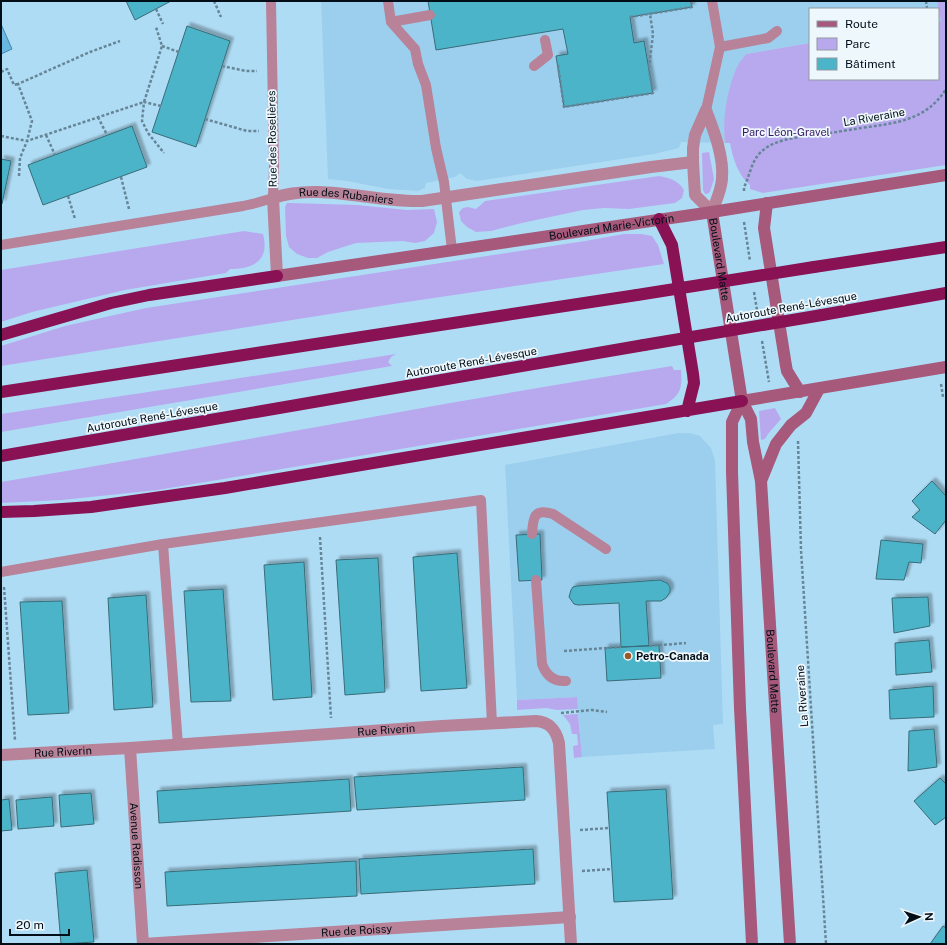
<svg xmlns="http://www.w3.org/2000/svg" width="947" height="945" viewBox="0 0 947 945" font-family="'Public Sans',sans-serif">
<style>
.built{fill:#9ccfed}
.green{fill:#b8a9ef}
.water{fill:#68b8e2;stroke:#4985a5}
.building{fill:#4bb4c9;stroke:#386c78;filter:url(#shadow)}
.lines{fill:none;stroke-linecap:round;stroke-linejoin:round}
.path{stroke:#668698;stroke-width:2.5;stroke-dasharray:3 2;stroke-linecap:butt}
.lane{stroke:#b88298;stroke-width:10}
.street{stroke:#b88298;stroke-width:12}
.secondary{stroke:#a6597a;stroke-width:12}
.highway{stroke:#881253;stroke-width:12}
.highway-bridge{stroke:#881253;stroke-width:12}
.poi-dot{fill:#9b5827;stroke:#eef7fc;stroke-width:1.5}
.labels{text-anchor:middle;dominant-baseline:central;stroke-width:3.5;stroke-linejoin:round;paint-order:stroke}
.street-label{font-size:11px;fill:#010e17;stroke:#eef7fc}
.park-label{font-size:11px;fill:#321464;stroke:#eef7fc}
.poi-label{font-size:11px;font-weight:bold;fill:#010e17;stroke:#eef7fc;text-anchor:start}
</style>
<defs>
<filter id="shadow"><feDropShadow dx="3.5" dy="-3.5" stdDeviation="1" flood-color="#0004"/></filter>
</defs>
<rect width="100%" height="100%" fill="#afdcf5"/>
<path class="built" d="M321 1H937L941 21 938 22V9H810V43L746 54 738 65 726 105 724 128 725 143 681 142 679 148 654 154 477 181 467 179 460 173 455 177 426 183 425 188 418 191 388 189 347 181 328 179Z
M678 433H690L700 436 711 448 715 460 723 724 713 725 715 749 582 757 577 697 517 700 505 465Z"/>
<path class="green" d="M937 1H946V165L769 192 763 193 750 189V185C738 175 733 159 730 143H725C722 118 727 90 737 67 739 62 743 58 746 54L810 43V79H938V22L941 21Z
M709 152 714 179 710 192 707 194H705L703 190 702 153Z
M659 176C670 178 678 180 684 190L682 198 675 203 629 209 604 208 583 210 522 223 491 231 476 232 467 227 461 221 459 212 463 208 468 207 476 209 485 201Z
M287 203H291L357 205 407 210 434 209 437 222 434 233 425 241 415 243 403 241 356 243 328 252 317 258H308L297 254 289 247 286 236 285 207Z
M244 231 263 234C270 260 254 269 230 269L226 273 125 290 32 312 1 322V270Z
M624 234H641L652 236 658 245 664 264 400 303 1 366V346L65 326 146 308 585 241Z
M396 354 391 357 388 362 392 366 1 432V414L195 385Z
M672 366 674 370H681C682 387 682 394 666 404L158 490 62 500 1 503V482C225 445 448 401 672 366Z
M775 408 781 419 768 434 765 439 761 440 759 411Z
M577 697 578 709 557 710 546 708 517 710V700Z
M578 714 582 757 574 758 573 746 578 745 577 734H572L570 724 563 715Z"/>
<path class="water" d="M1 24 12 49 1 54Z"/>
<path class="building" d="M126 1H171L135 20Z
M428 1H691L692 7 630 17 634 43 644 41 653 93 564 107 556 56 568 54 563 29 436 50Z
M187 26 230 41 196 147 152 132Z
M132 126 147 167 43 205 28 165Z
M1 159 11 161 2 204 1 203Z
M932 481 946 496V520L935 534 912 517 920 510 912 501Z
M540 534 542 580 519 581 516 535Z
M881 540 923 544 921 563 909 562 904 580 876 579Z
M457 553 467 688 421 691 413 557Z
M378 558 385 692 345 695 336 560Z
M304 562 312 697 273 700 264 565Z
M660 580 667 583 670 587V592L666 598 661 601H646L649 646 621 647 619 603 578 605 574 604 569 597 571 590 573 587 577 586Z
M223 589 231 701 191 702 184 591Z
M146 595 153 707 114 710 108 598Z
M928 597 930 626 894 633 892 598Z
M62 601 69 713 28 715 20 602Z
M929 640 932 672 896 675 895 643Z
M659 645 661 678 607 681 605 648Z
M933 686 934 717 890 719 889 690Z
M934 729 937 767 908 771 909 731Z
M523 767 525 800 357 810 354 777Z
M940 778 946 784V817L935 825 914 801Z
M349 779 351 811 159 823 157 791Z
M666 789 673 899 614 902 607 792Z
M91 793 94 824 61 827 59 795Z
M52 797 54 826 18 829 16 800Z
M9 799 12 830 1 831V800Z
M533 849 535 884 361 894 359 859Z
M356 861 357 896 167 906 165 872Z
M87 870 94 942 61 944 55 873Z
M943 926 946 928V944H930Z"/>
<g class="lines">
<path class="path" d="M214 1 221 17
M926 1 927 8
M156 9 163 24
M630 17 692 7 691 1
M162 46 179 52
M558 65 564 107 653 93 649 70
M222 66 246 71H257
M649 68 653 34 650 14
M1 72 7 69 14 85 18 84
M161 106 144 102 142 121 148 133 164 153
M98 117 107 135
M205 119 247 131H259
M46 135 55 155
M1 136 27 141 144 102 162 46 156 27
M19 176 20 158 27 141 32 121 18 84 90 52 120 41
M121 177 129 209
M744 191V187C750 176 751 161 761 152 772 141 792 138 807 136 825 134 843 131 861 128 895 123 926 121 946 89
M68 196 75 219
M744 222 750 261
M754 292 757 310
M762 341 769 382
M941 384 943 397
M798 441 801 550 826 944
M320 537 331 718
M4 587 15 740
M649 646 686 643
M564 651 621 647
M561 713 592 710 607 712
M580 830 609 828
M582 871 612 869"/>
<path class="lane" d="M388 1 391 22 415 49 418 64 426 85 436 148 444 182 452 250
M391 22 430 15
M720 47 768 38 777 31
M534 66 548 55 545 40
M706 110 720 47 712 1
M1 245 243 206 256 203 273 198 274 165 271 1
M532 534C533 517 534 508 553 514L606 549
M163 544 178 745
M1 572 163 544 481 500 492 724
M536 580 542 664C546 675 553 682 566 681"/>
<g class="street">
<path d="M706 110C714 131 724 157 722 179 721 191 716 201 712 212L695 195 693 162V148L695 135Z"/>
<path id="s1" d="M277 276 273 198C321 182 373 203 422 201L651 167 693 162"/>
<path id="s2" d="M130 748 143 944"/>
<path id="s3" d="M1 755 130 748 442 726 536 721C550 722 556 730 559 743L571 944"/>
<path id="s4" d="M143 944 570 917"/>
</g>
<g class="secondary">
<path d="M767 203 764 228 786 366 787 371 800 392"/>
<path id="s5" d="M712 212 742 401 751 419 753 442 761 481 790 944"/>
<path id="s6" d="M277 276 712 212 946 175"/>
<path d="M742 401 732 422V472L740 708 752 944"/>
<path d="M742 401 946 367"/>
<path d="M761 481 776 444 791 425 806 413 819 389"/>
</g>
<path class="highway" d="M659 219 672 245 693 374 694 383 687 411
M814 267 946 247
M822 315 946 293
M1 335 111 303 149 295 277 276
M1 392 637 295
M1 456 644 345
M1 512 34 511 91 507 225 488 742 401"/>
<path class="highway-bridge" d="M637 295 814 267
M644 345 822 315"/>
</g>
<circle class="poi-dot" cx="628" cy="656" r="4"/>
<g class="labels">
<g class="street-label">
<text transform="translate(874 117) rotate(-10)">La Riveraine</text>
<text transform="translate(272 139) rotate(-91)">Rue des Roselières</text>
<text stroke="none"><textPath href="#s1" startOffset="152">Rue des Rubaniers</textPath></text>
<text stroke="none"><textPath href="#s6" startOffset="338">Boulevard Marie-Victorin</textPath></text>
<text stroke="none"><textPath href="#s5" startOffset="48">Boulevard Matte</textPath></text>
<text transform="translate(791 307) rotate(-10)">Autoroute René-Lévesque</text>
<text transform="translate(471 362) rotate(-10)">Autoroute René-Lévesque</text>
<text transform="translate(152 417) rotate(-10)">Autoroute René-Lévesque</text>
<text stroke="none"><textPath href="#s5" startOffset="465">Boulevard Matte</textPath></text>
<text transform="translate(802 696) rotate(-94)">La Riveraine</text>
<text stroke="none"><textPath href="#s3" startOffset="386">Rue Riverin</textPath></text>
<text stroke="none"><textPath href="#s3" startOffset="62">Rue Riverin</textPath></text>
<text stroke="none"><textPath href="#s2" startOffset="98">Avenue Radisson</textPath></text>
<text stroke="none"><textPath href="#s4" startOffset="214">Rue de Roissy</textPath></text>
</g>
<g class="park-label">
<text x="786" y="132">Parc Léon-Gravel</text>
</g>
<g class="poi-label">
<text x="636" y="656">Petro-Canada</text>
</g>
</g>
<rect width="947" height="945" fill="none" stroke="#010e17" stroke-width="4"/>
<rect x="809" y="8" width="130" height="72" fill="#eef7fc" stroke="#8f9aa0"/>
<rect x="817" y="21" width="20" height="6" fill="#a6597a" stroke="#8f9aa0"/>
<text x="845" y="28" font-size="12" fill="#010e17">Route</text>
<rect x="817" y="38" width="20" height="12" fill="#b8a9ef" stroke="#8f9aa0"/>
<text x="845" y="48" font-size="12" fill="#010e17">Parc</text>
<rect x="817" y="58" width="20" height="12" fill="#4bb4c9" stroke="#8f9aa0"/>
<text x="845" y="68" font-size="12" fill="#010e17">Bâtiment</text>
<g transform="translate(919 917) rotate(87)" stroke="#eef7fc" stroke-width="3" paint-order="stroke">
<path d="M0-3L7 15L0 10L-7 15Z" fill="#010e17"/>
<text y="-6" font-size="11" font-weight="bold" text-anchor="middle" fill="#010e17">N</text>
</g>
<path d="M10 929v6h59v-6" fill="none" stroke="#010e17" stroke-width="2"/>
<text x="16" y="929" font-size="12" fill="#010e17" stroke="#eef7fc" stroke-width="3" paint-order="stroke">20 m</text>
</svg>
